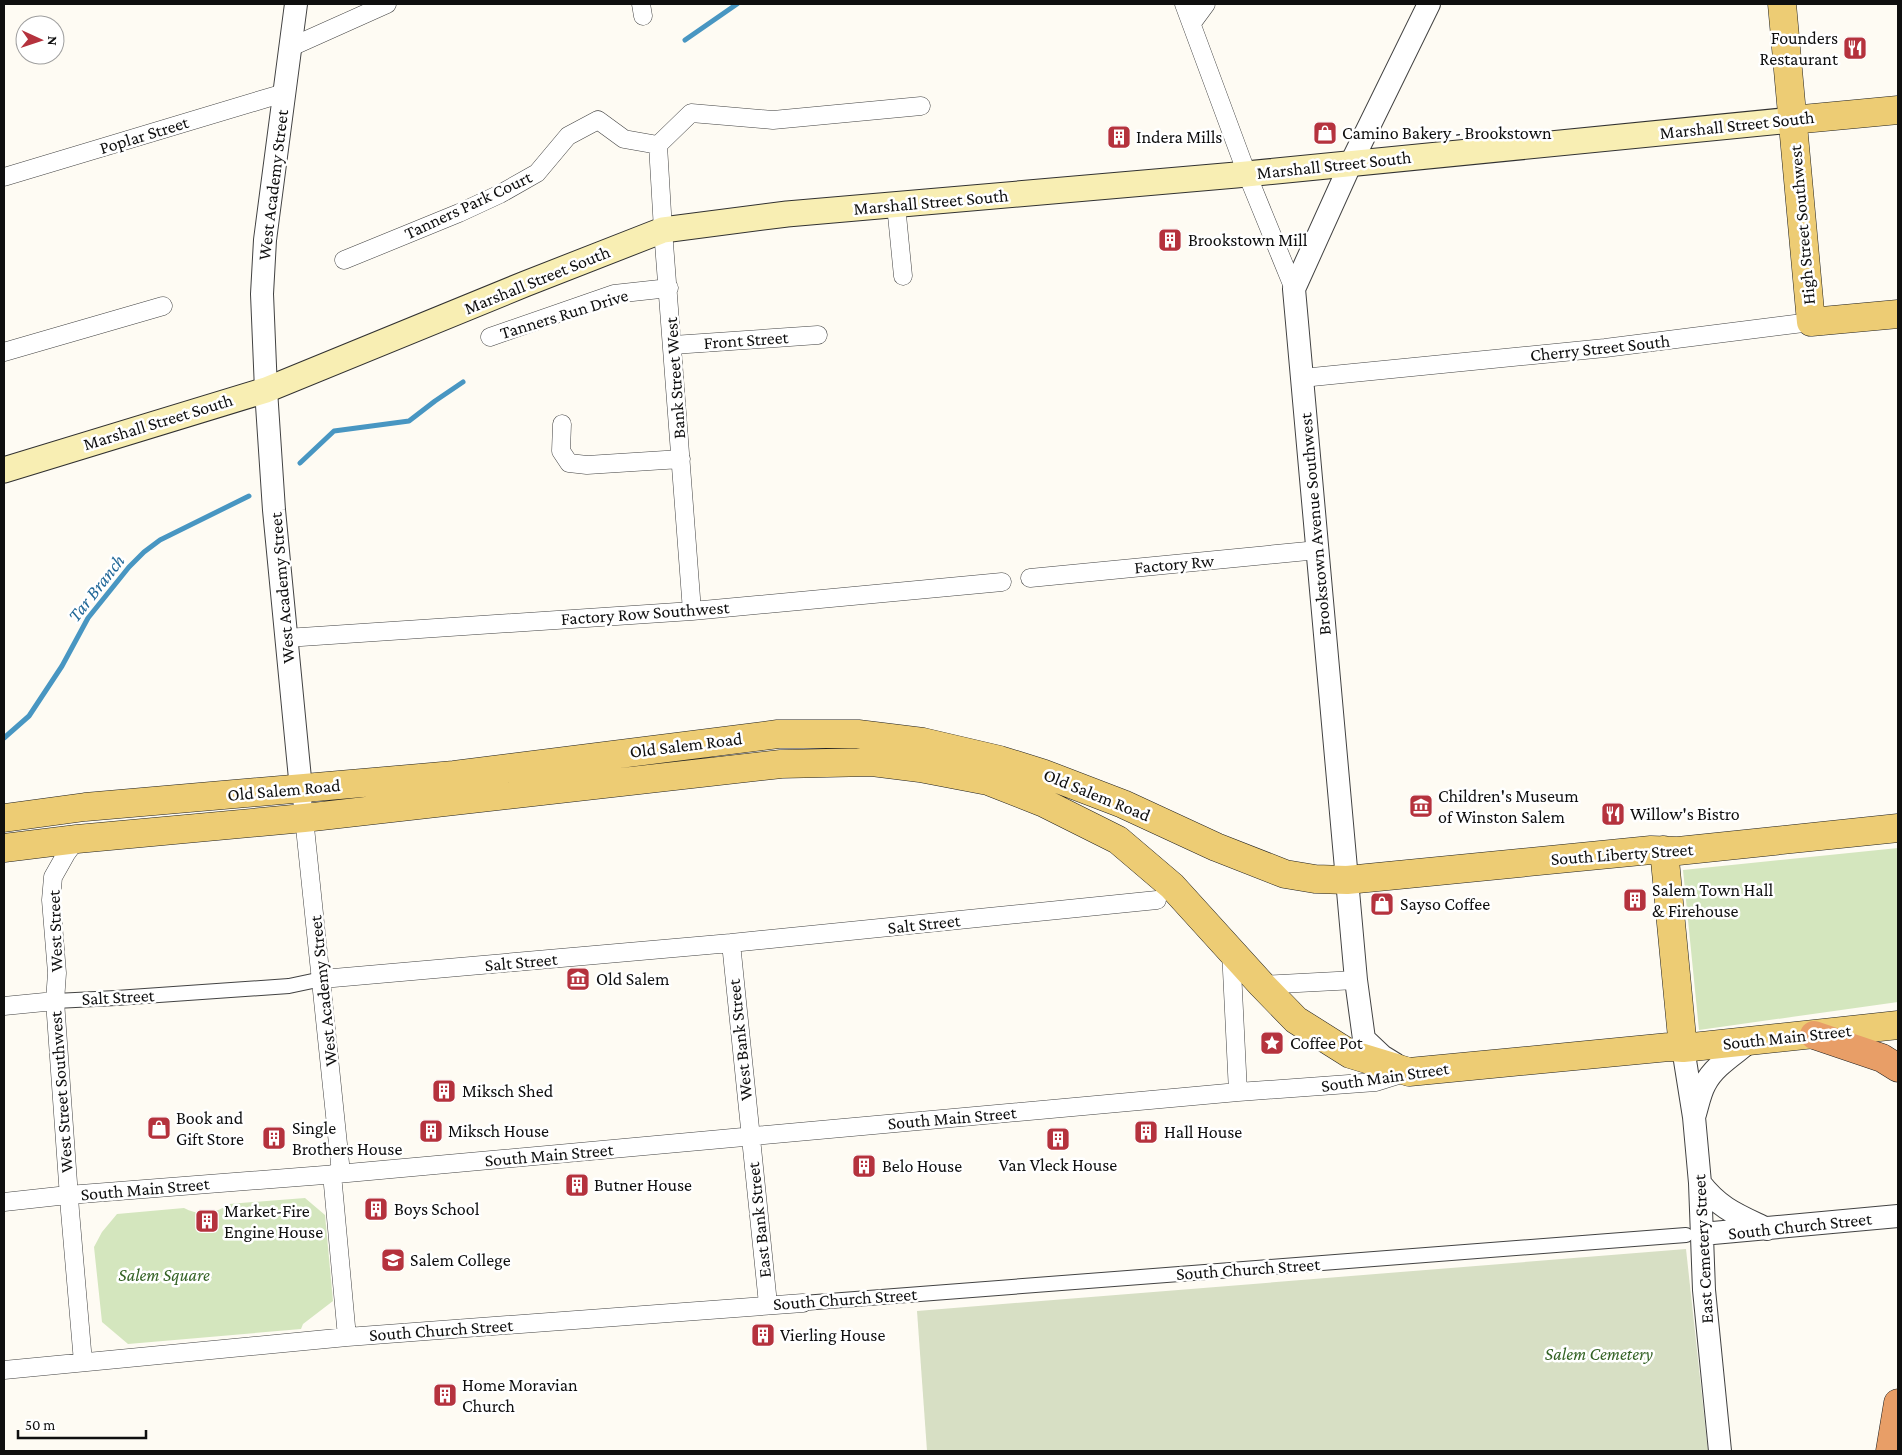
<svg xmlns="http://www.w3.org/2000/svg" width="1902" height="1455" viewBox="0 0 1902 1455" font-family="'Crimson Pro',serif">
<style>
.green{fill:#d4e6be}
.cemetery{fill:#d7dfc4}
.lines{fill:none;stroke-linecap:round;stroke-linejoin:round}
.stream{stroke:#4896c2;stroke-width:5}
.pedestrian-casing{stroke:#424242;stroke-width:16}
.minor-casing{stroke:#424242;stroke-width:19}
.tertiary-casing{stroke:#424242;stroke-width:24}
.secondary-casing{stroke:#313131;stroke-width:27}
.primary-casing{stroke:#202020;stroke-width:29}
.motorway-casing{stroke:#202020;stroke-width:29}
.pedestrian{stroke:#fff;stroke-width:14}
.minor{stroke:#fff;stroke-width:18}
.tertiary{stroke:#fff;stroke-width:22}
.secondary{stroke:#f8eeb3;stroke-width:25}
.primary{stroke:#edcc74;stroke-width:28}
.motorway{stroke:#e89e67;stroke-width:28}
.labels{text-anchor:middle;dominant-baseline:central;stroke-width:5;stroke-linejoin:round;paint-order:stroke}
.poi-label{font-size:18px;fill:#0f0f0f;stroke:#fff;text-anchor:start}
.street-label{font-size:18px;fill:#0f0f0f;stroke:#fff}
.park-label{font-size:18px;font-style:italic;fill:#336224;stroke:#fff}
.water-label{font-size:19px;font-style:italic;fill:#226898;stroke:#fff}
</style>
<rect width="100%" height="100%" fill="#fefbf3"/>
<path class="green" d="M1898 848V1002L1699 1030 1683 870Z
M305 1198 325 1215 333 1301 303 1324 301 1329 128 1344 102 1322 94 1247 102 1232 117 1214 184 1208C199 1216 215 1214 229 1204Z"/>
<path class="cemetery" d="M1686 1249 1708 1451H927L917 1311Z"/>
<g class="lines">
<path class="stream" d="M685 40 737 4
M300 463 334 431 409 421 435 401 463 382
M4 738 29 716 62 666 88 618 129 567 144 552 160 540 249 496"/>
<g class="pedestrian-casing">
<path id="pedestrian" d="M55 1001 116 998 289 986 322 979
M803 1303 1686 1235"/>
</g>
<g class="minor-casing">
<path id="minor" d="M641 4 643 16
M1184 4 1247 174 1294 289
M1192 23 1206 4
M291 47 387 4
M658 145 663 230 692 611
M658 145 691 113 773 120 921 106
M4 177 284 93
M896 205 903 276
M344 260 459 213 500 194 537 173 568 136 598 120 624 139 658 145
M490 337 614 294 669 288
M673 345 818 335
M4 352 163 306
M1302 378 1605 348 1811 322
M562 424 561 451 569 463 587 465 681 459
M1030 578 1318 550
M286 638 692 611 1002 582
M301 789 341 1173
M77 839 66 854 53 877 51 900 57 973 55 1001 70 1211 83 1362
M731 943 768 1304
M1231 950 1238 1092
M322 979 731 943 1157 900
M1262 985 1356 980
M4 1006 55 1001
M332 1174 347 1337
M4 1202 68 1195 337 1174 1238 1092 1376 1082 1408 1072
M4 1370 347 1337 803 1303"/>
</g>
<g class="tertiary-casing">
<path id="tertiary" d="M296 4 265 240 262 294 266 390 274 510 301 789
M1683 1048 1694 1117 1700 1183 1704 1290 1720 1451
M1395 1064 1382 1056 1364 1039 1356 980 1294 289 1351 163 1429 4
M1695 1114C1698 1104 1700 1093 1705 1084 1714 1066 1735 1054 1750 1041
M1700 1183C1720 1209 1738 1215 1767 1229
M1702 1234 1898 1216"/>
</g>
<g class="secondary-casing">
<path id="secondary" d="M4 470 266 390 525 284 663 230 787 214 1236 175 1792 120"/>
</g>
<g class="primary-casing">
<path id="primary" d="M1782 4 1811 322 1898 314
M1792 120 1898 110
M4 818 85 807 454 775 778 734H858L923 742 1000 760 1042 773 1123 804 1216 847 1285 874 1315 879 1347 880 1651 850 1678 851 1898 828
M4 848 77 839 304 818 781 764 872 762 920 768 988 781 1044 803 1118 840 1172 886 1262 985 1296 1020 1350 1054 1409 1072 1669 1047 1683 1048 1898 1025
M1664 850 1683 1048"/>
</g>
<g class="motorway-casing">
<path id="motorway" d="M1814 1035 1882 1058 1898 1068
M1890 1451 1898 1403"/>
</g>
<use href="#pedestrian" class="pedestrian"/>
<use href="#minor" class="minor"/>
<use href="#tertiary" class="tertiary"/>
<use href="#secondary" class="secondary"/>
<use href="#primary" class="primary"/>
<use href="#motorway" class="motorway"/>
</g>
<defs>
<g id="restaurant-square" transform="scale(1.25)"><rect x="-9" y="-9" width="18" height="18" rx="4" fill="#b5323d" stroke="#fff"/><path d="M-5-6h1v4h1v-4h1v4h1v-4h1v5L-1.5 .5V6h-2V.5L-5-1ZM5-6V6H3V1.5H1.5Q1.5-4 5-6Z" fill="#fff"/></g>
<g id="shop-square" transform="scale(1.25)"><rect x="-9" y="-9" width="18" height="18" rx="4" fill="#b5323d" stroke="#fff"/><path d="M-5-2.5h2.3a2.7 3.5 0 0 1 5.4 0H5L5.5 6h-11ZM-1.5-2.5h3a1.5 2.3 0 0 0-3 0Z" fill="#fff"/></g>
<g id="building-square" transform="scale(1.25)"><rect x="-9" y="-9" width="18" height="18" rx="4" fill="#b5323d" stroke="#fff"/><path d="M-4-6H4V6H1V3H-1V6H-4ZM-2.5-4.3h1.7v1.8h-1.7ZM.8-4.3h1.7v1.8H.8ZM-2.5-1h1.7V.8h-1.7ZM.8-1h1.7V.8H.8Z" fill="#fff"/></g>
<g id="museum-square" transform="scale(1.25)"><rect x="-9" y="-9" width="18" height="18" rx="4" fill="#b5323d" stroke="#fff"/><path d="M0-6L6-3V-2H-6V-3ZM-5-1h2V3h-2ZM-1-1h2V3h-2ZM3-1h2V3H3ZM-6 4H6V6H-6Z" fill="#fff"/></g>
<g id="sight-square" transform="scale(1.25)"><rect x="-9" y="-9" width="18" height="18" rx="4" fill="#b5323d" stroke="#fff"/><path d="M0-6L1.8-2.2L6-1.7L2.9 1.2L3.7 5.4L0 3.3L-3.7 5.4L-2.9 1.2L-6-1.7L-1.8-2.2Z" fill="#fff"/></g>
<g id="university-square" transform="scale(1.25)"><rect x="-9" y="-9" width="18" height="18" rx="4" fill="#b5323d" stroke="#fff"/><path d="M0-5L7-2L0 1L-7-2ZM-4 1L0 2.5L4 1V4Q0 6-4 4Z" fill="#fff"/></g>
</defs>
<g fill-rule="evenodd">
<use href="#restaurant-square" x="1855" y="48"/>
<use href="#shop-square" x="1325" y="133"/>
<use href="#building-square" x="1119" y="137"/>
<use href="#building-square" x="1170" y="240"/>
<use href="#museum-square" x="1421" y="806"/>
<use href="#restaurant-square" x="1613" y="814"/>
<use href="#building-square" x="1635" y="900"/>
<use href="#shop-square" x="1382" y="904"/>
<use href="#museum-square" x="578" y="979"/>
<use href="#sight-square" x="1272" y="1043"/>
<use href="#building-square" x="444" y="1091"/>
<use href="#shop-square" x="159" y="1128"/>
<use href="#building-square" x="431" y="1131"/>
<use href="#building-square" x="1146" y="1132"/>
<use href="#building-square" x="274" y="1138"/>
<use href="#building-square" x="1058" y="1139"/>
<use href="#building-square" x="864" y="1166"/>
<use href="#building-square" x="577" y="1185"/>
<use href="#building-square" x="376" y="1209"/>
<use href="#building-square" x="207" y="1221"/>
<use href="#university-square" x="393" y="1260"/>
<use href="#building-square" x="763" y="1335"/>
<use href="#building-square" x="445" y="1395"/>
</g>
<g class="labels">
<g class="poi-label">
<text x="1838" y="38" text-anchor="end">Founders<tspan x="1838" dy="21">Restaurant</tspan></text>
<text x="1342" y="133">Camino Bakery - Brookstown</text>
<text x="1136" y="137">Indera Mills</text>
<text x="1188" y="240">Brookstown Mill</text>
<text x="1438" y="796">Children's Museum<tspan x="1438" dy="21">of Winston Salem</tspan></text>
<text x="1630" y="814">Willow's Bistro</text>
<text x="1652" y="890">Salem Town Hall<tspan x="1652" dy="21">&amp; Firehouse</tspan></text>
<text x="1400" y="904">Sayso Coffee</text>
<text x="596" y="979">Old Salem</text>
<text x="1290" y="1043">Coffee Pot</text>
<text x="462" y="1091">Miksch Shed</text>
<text x="176" y="1118">Book and<tspan x="176" dy="21">Gift Store</tspan></text>
<text x="292" y="1128">Single<tspan x="292" dy="21">Brothers House</tspan></text>
<text x="448" y="1131">Miksch House</text>
<text x="1164" y="1132">Hall House</text>
<text x="1058" y="1165" text-anchor="middle">Van Vleck House</text>
<text x="882" y="1166">Belo House</text>
<text x="594" y="1185">Butner House</text>
<text x="394" y="1209">Boys School</text>
<text x="224" y="1211">Market-Fire<tspan x="224" dy="21">Engine House</tspan></text>
<text x="410" y="1260">Salem College</text>
<text x="780" y="1335">Vierling House</text>
<text x="462" y="1385">Home Moravian<tspan x="462" dy="21">Church</tspan></text>
</g>
<g class="street-label">
<text transform="translate(1737 125) rotate(-6)">Marshall Street South</text>
<text transform="translate(144 135) rotate(-17)">Poplar Street</text>
<text transform="translate(1334 165) rotate(-6)">Marshall Street South</text>
<text transform="translate(273 185) rotate(-83)">West Academy Street</text>
<text transform="translate(931 202) rotate(-5)">Marshall Street South</text>
<text transform="translate(468 205) rotate(-25)">Tanners Park Court</text>
<text transform="translate(1802 225) rotate(-95)">High Street Southwest</text>
<text transform="translate(537 280) rotate(-22)">Marshall Street South</text>
<text transform="translate(564 314) rotate(-17)">Tanners Run Drive</text>
<text transform="translate(746 340) rotate(-4)">Front Street</text>
<text transform="translate(1600 348) rotate(-6)">Cherry Street South</text>
<text transform="translate(675 378) rotate(-94)">Bank Street West</text>
<text transform="translate(158 422) rotate(-17)">Marshall Street South</text>
<text transform="translate(1315 524) rotate(-95)">Brookstown Avenue Southwest</text>
<text transform="translate(1174 564) rotate(-5)">Factory Rw</text>
<text transform="translate(282 588) rotate(-95)">West Academy Street</text>
<text transform="translate(645 613) rotate(-4)">Factory Row Southwest</text>
<text transform="translate(686 745) rotate(-7)">Old Salem Road</text>
<text transform="translate(284 790) rotate(-5)">Old Salem Road</text>
<text transform="translate(1097 795) rotate(22)">Old Salem Road</text>
<text transform="translate(1622 854) rotate(-4)">South Liberty Street</text>
<text transform="translate(924 924) rotate(-6)">Salt Street</text>
<text transform="translate(55 931) rotate(-92)">West Street</text>
<text transform="translate(521 962) rotate(-5)">Salt Street</text>
<text transform="translate(323 991) rotate(-96)">West Academy Street</text>
<text transform="translate(118 997) rotate(-3)">Salt Street</text>
<text transform="translate(1787 1037) rotate(-6)">South Main Street</text>
<text transform="translate(740 1040) rotate(-96)">West Bank Street</text>
<text transform="translate(1385 1077) rotate(-8)">South Main Street</text>
<text transform="translate(61 1092) rotate(-94)">West Street Southwest</text>
<text transform="translate(952 1118) rotate(-5)">South Main Street</text>
<text transform="translate(549 1155) rotate(-5)">South Main Street</text>
<text transform="translate(145 1189) rotate(-5)">South Main Street</text>
<text transform="translate(759 1220) rotate(-96)">East Bank Street</text>
<text transform="translate(1800 1226) rotate(-6)">South Church Street</text>
<text transform="translate(1703 1249) rotate(-93)">East Cemetery Street</text>
<text transform="translate(1248 1269) rotate(-4)">South Church Street</text>
<text transform="translate(845 1299) rotate(-4)">South Church Street</text>
<text transform="translate(441 1330) rotate(-4)">South Church Street</text>
</g>
<g class="park-label">
<text x="164" y="1275">Salem Square</text>
<text x="1599" y="1354">Salem Cemetery</text>
</g>
<g class="water-label">
<text transform="translate(96 588) rotate(-52)">Tar Branch</text>
</g>
</g>
<rect width="1902" height="1455" fill="none" stroke="#0f0f0f" stroke-width="10"/>
<g transform="translate(40 40) rotate(93)"><circle r="24" fill="#ffffff" stroke="#9f9f9f"/>
<path d="M0-4L9 19L0 12L-9 19Z" fill="#b5323d"/>
<text y="-8" font-size="14" font-weight="bold" text-anchor="middle" fill="#0f0f0f">N</text>
</g>
<path d="M18 1430v8h128v-8" fill="none" stroke="#0f0f0f" stroke-width="2.5"/>
<text x="25" y="1430" font-size="15" fill="#0f0f0f" stroke="#ffffff" stroke-width="4" paint-order="stroke">50 m</text>
</svg>
